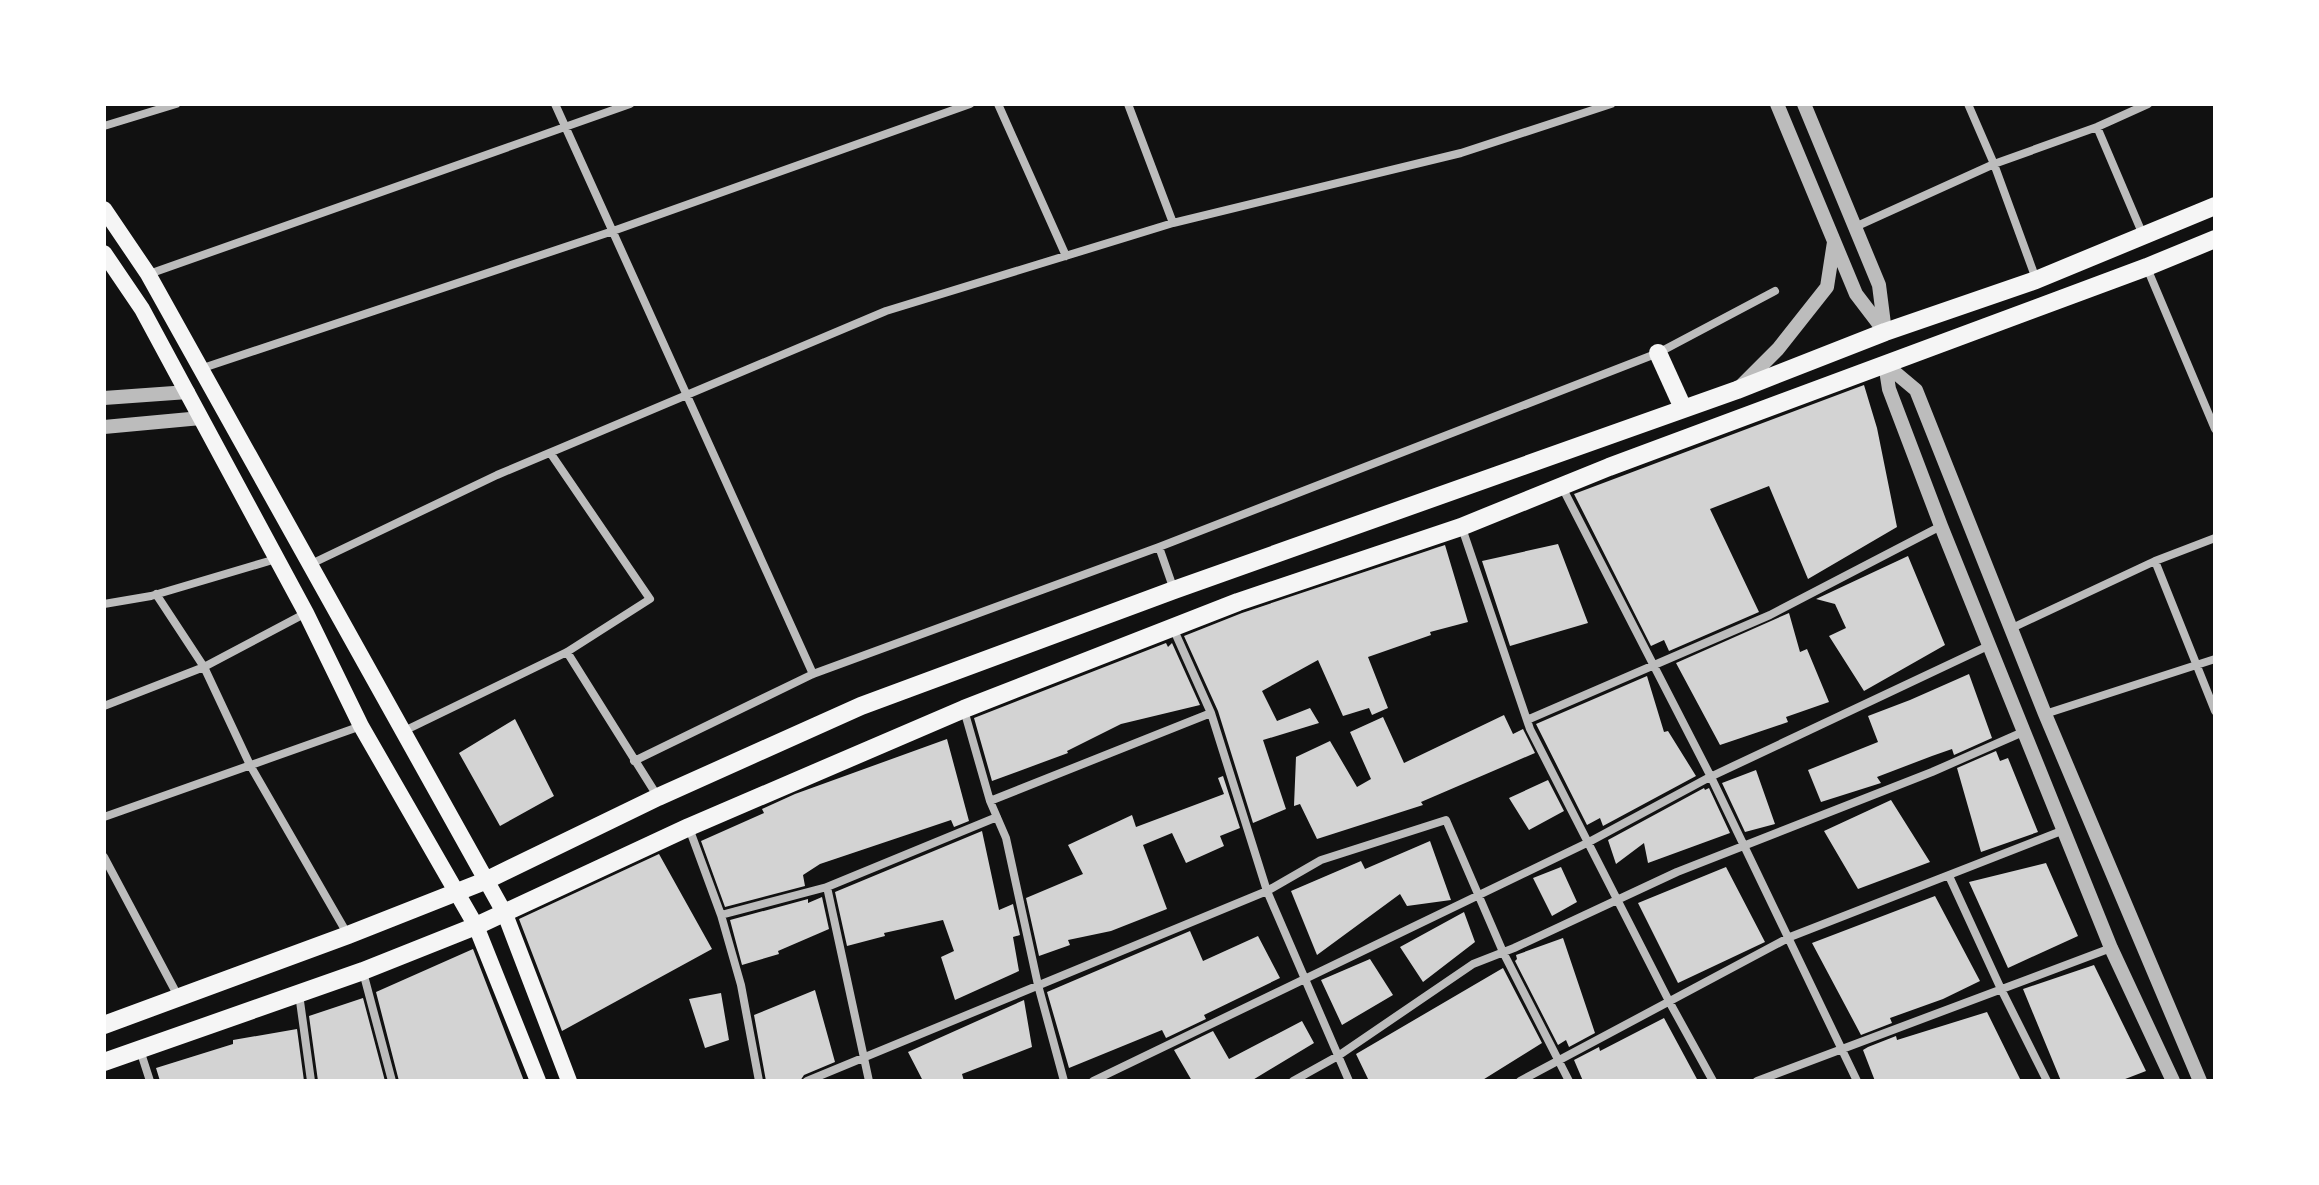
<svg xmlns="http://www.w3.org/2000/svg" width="2319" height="1185" viewBox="0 0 2319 1185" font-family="Figtree,sans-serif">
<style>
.building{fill:#d3d3d3}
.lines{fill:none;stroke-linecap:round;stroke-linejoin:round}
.minor{stroke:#bcbcbc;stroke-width:8}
.tertiary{stroke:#bcbcbc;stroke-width:14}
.secondary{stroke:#f5f5f5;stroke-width:16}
.primary{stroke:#f5f5f5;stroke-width:18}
.trunk{stroke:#f5f5f5;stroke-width:18}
</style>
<rect width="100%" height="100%" fill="#111"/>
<path class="building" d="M1864 385 1877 428 1897 527 1808 579 1769 486 1710 509 1759 612 1669 651 1664 640 1651 646 1574 494Z
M1558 544 1588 623 1510 646 1482 561Z
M1445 545 1468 622 1430 632 1431 635 1368 657 1388 708 1372 715 1369 708 1343 716 1318 660 1262 691 1277 721 1310 708 1319 723 1263 740 1286 809 1253 823 1218 711 1184 636 1242 613Z
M1908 556 1945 645 1864 691 1829 636 1846 628 1835 604 1816 599Z
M1789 613 1800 652 1807 649 1829 702 1786 717 1788 722 1720 745 1676 663Z
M1166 643 1168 647 1172 643 1200 705 1121 724 1067 751 1068 753 992 781 974 718Z
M1969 674 1992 738 1954 755 1952 749 1932 756 1877 777 1881 783 1821 802 1808 770 1878 742 1868 716 1910 700Z
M1647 676 1664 732 1668 731 1696 776 1603 826 1600 818 1587 825 1536 724Z
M1504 715 1513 734 1523 729 1535 753 1421 802 1423 805 1317 839 1300 804 1294 806 1296 757 1330 741 1357 787 1371 779 1350 732 1383 717 1404 763Z
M515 719 554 796 500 826 459 753Z
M947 739 969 821 954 827 951 820 820 864 803 875 805 886 725 907 701 841 764 813 762 809 795 794Z
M1996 751 2000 761 2008 758 2038 832 1981 852 1957 768Z
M1756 770 1775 824 1745 832 1722 783Z
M1223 776 1240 828 1220 836 1224 846 1186 863 1172 833 1143 845 1167 909 1111 931 1068 940 1070 945 1039 956 1026 898 1083 874 1068 845 1132 815 1136 827 1224 794 1218 778Z
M1548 780 1564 811 1529 830 1509 798Z
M1704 788 1705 790 1709 788 1730 833 1648 863 1644 843 1616 864 1608 840Z
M1891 800 1930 862 1858 889 1824 831Z
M982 831 999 910 1013 904 1020 935 1013 937 1019 971 955 1000 941 957 954 951 943 920 884 933 885 936 847 946 835 892Z
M1430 841 1451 900 1407 906 1400 894 1317 955 1291 891 1361 861 1365 869Z
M659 854 712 949 562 1031 519 919Z
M2046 863 2078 936 2008 968 1969 882Z
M1561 867 1577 902 1552 916 1533 878Z
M1726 867 1765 942 1678 983 1638 903Z
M1935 896 1980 981 1943 999 1890 1018 1892 1023 1861 1035 1812 943Z
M822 897 829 929 778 951 779 954 742 965 730 920 808 899V903Z
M1464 912 1475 942 1423 982 1400 947Z
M1190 931 1203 961 1258 936 1280 978 1204 1015 1206 1019 1166 1038 1162 1030 1069 1068 1047 992Z
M1563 938 1595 1033 1569 1047 1566 1040 1558 1045 1515 961 1517 959 1516 955Z
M473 949 524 1081H399L376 992Z
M1370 959 1393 995 1342 1025 1321 980Z
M2094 965 2146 1071 2120 1081H2061L2023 989Z
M1503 968 1542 1043 1481 1081H1369L1356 1054Z
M815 990 835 1062 804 1075 800 1081H766L754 1015Z
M721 993 729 1040 705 1048 689 999Z
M363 998 385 1081H318L309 1016Z
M1024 1000 1032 1047 962 1074 964 1081H923L908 1052Z
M1987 1012 2021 1081H1875L1863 1050 1868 1047 1896 1036 1897 1040Z
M1664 1018 1698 1081H1583L1574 1060 1599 1047 1600 1051Z
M1302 1021 1314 1043 1251 1081H1192L1174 1050 1213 1031 1229 1059Z
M297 1029 304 1081H160L156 1068 233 1044V1040Z"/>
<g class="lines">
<path class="minor" d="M555 104 813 674
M998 104 1066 256
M1128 104 1173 223
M1968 104 1994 164 2036 279
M104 126 176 104
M2097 127 2143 235
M1855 227 1994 164 2097 127 2148 104
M2147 268 2215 429
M149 274 630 104
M200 369 613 231 970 104
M1562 487 1711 777 1857 1081
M1462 528 1530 729 1670 1003 1713 1081
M1159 547 1174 590
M2155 561 2215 711
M311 564 497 475 886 311 1173 223 1461 153 1611 104
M156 594 204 667 250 765 348 935
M104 604 151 596 276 559
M1173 628 1211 713 1267 891 1349 1081
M2012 628 2155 561 2215 538
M567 652 658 797
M104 706 204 667 306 613
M964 710 990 801 1006 838 1038 985 1064 1081
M2045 714 2215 659
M1527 720 1770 615 1941 526
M404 731 567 652 650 599 551 454
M634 761 813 674 1159 547 1658 353 1775 291
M990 801 1211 713
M104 817 361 726
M689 828 721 915 741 985 759 1081
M104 857 179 998
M1949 876 2001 989 2047 1081
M827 887 869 1081
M721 915 827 887 997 817
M363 972 392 1081
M299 994 311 1081
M140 1050 150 1081
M807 1081 1267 891 1321 860 1446 820 1503 952 1569 1081
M1093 1081 1589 842 1708 778 1988 646
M1293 1081 1338 1056 1473 964 1514 948 1677 872 1932 772 2023 732
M1520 1081 1790 937 2064 830
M1757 1081 2111 948"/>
<path class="tertiary" d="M1777 104 1856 294 1885 332
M1804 104 1879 285 1885 332
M1885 364 1916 390 2045 714 2200 1081
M1885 364 1889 389 1941 526 2111 948 2173 1081
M1742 385 1778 349 1827 287 1834 242
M104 398 188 392
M104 427 201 418"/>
<path class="secondary" d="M104 209 148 274 505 914 569 1081
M104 253 142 309 306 613 361 726 476 926 538 1081"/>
<path class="primary" d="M1658 353 1683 408"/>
<path class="trunk" d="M104 1025 348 935 485 881 658 797 861 706 1174 590 1737 390 1885 332 2036 280 2215 206
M104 1062 363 971 476 926 689 827 964 709 1238 602 1461 527 1609 467 2147 267 2215 239"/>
</g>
<rect width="2319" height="1185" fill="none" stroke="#ffffff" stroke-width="212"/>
</svg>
